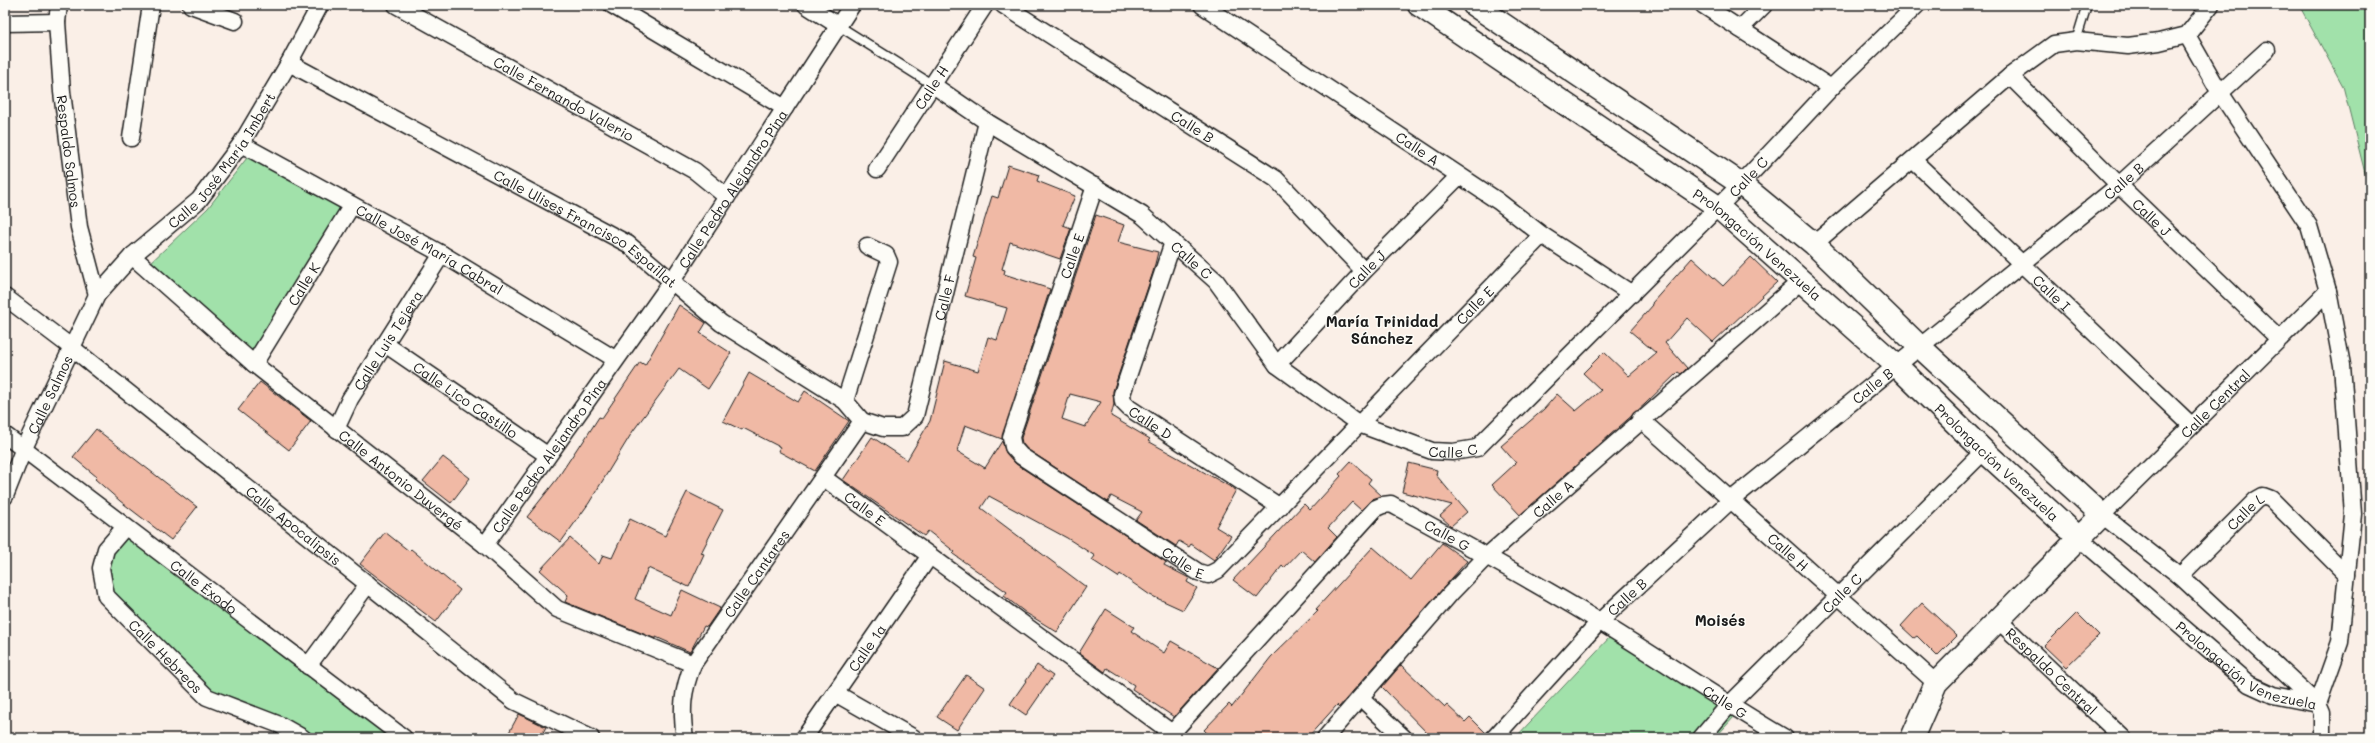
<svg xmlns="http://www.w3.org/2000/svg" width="2375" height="743" viewBox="0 0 2375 743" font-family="Mali,sans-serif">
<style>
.green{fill:#a1e1aa;stroke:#5e7e63}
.building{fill:#f0b9a5;stroke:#1c1c1c;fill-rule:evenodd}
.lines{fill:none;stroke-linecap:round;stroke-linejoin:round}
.lane-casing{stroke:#1c1c1c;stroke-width:11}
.street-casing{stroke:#1c1c1c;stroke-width:19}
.secondary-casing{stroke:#1c1c1c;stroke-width:25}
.lane{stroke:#fdfcf7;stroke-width:8}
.street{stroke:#fdfcf7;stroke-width:16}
.secondary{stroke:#fdfcf7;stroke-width:22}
.labels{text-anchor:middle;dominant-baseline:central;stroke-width:3;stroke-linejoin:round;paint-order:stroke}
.street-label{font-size:14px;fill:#1c1c1c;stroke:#fdfcf7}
.neighbourhood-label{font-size:15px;font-weight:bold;fill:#1c1c1c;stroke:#fdfcf7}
</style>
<rect width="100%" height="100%" fill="#faefe7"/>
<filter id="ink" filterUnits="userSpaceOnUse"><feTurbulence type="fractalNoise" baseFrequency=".025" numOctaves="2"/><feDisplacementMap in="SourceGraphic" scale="8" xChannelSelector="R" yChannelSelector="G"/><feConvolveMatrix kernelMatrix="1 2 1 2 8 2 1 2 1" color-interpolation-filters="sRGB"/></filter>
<g filter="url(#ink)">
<path class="green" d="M2299 5H2370V193L2343 86Z
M250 154 346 208 253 356 147 266 208 208Z
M126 531 398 738H310L209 693 109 593 105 568 110 550Z
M1610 637 1734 717 1715 738H1515Z"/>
<path class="building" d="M1008 165 1039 175 1037 181 1075 196 1063 225 1071 228 1060 259 1010 242 1002 269 1005 270 1004 274 1050 289 1002 439 965 425 957 451 985 468 1002 441 1006 453 1016 464 1166 562 1164 565 1189 578 1187 582 1197 588 1183 610 1150 595 1120 574 1118 577 1092 560 1095 556 1067 538 989 496 981 508 1086 587 1057 632 1026 613 1004 596 1007 592 953 554 955 552 928 531 924 536 843 480 872 437 907 460 930 421 945 361 978 371 988 337 997 340 1007 308 965 296 976 258 973 257 992 196 998 198Z
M1096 215 1124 225 1118 242 1158 252 1153 272 1113 391 1114 404 1111 416 1150 439 1148 441 1236 490 1216 527 1231 536 1214 560 1191 544 1189 547 1179 541 1176 546 1136 520 1142 512 1111 496 1108 502 1027 449 1022 443 1021 438ZM1070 394 1101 402 1085 427 1062 419Z
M1751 257 1777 282 1713 342 1687 318 1665 343 1687 368 1681 374 1678 372 1645 404 1520 515 1492 485 1516 463 1501 446 1544 409 1557 394 1576 411 1601 390 1583 373 1604 352 1629 376 1656 353 1630 331 1653 305 1652 303 1692 258 1723 286Z
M679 305 706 323 700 333 731 353 708 389 679 369 633 431 589 503 561 542 527 517 557 479 580 444 581 445 599 417 602 418 640 362 645 365Z
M749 373 798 402 805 391 849 421 815 471 778 451 780 447 743 428 742 430 723 421Z
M260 382 311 421 289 450 238 410Z
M96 429 197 507 171 540 120 501 95 479 97 477 73 457Z
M443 457 470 478 451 503 423 481Z
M1351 461 1371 479 1368 483 1382 496 1372 499 1361 510 1352 502 1328 528 1337 537 1315 562 1301 550 1284 568 1282 566 1257 598 1233 580 1304 504 1310 510 1341 476 1339 474Z
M1409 463 1437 470 1436 475 1467 512 1451 526 1440 516 1452 505 1402 492Z
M687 492 723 510 701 553 704 554 689 587 648 568 635 599 671 615 682 590 720 608 707 627 704 626 690 652 656 637V639L565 602 568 595 540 570 570 538 599 564 603 555 612 558 630 519 665 536Z
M385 532 409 551 411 549 460 590 436 622 360 564Z
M1442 543 1467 561 1339 707 1337 705 1307 738H1212L1204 730 1229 704 1232 707 1271 657 1318 611 1316 609 1373 547 1411 580Z
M1922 603 1957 636 1937 656 1917 636 1914 638 1901 626Z
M1106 609 1134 627 1131 631 1164 653 1171 641 1218 668 1174 717 1132 689 1134 685 1107 668 1105 672 1079 653Z
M2077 613 2099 635 2066 667 2044 646Z
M1037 665 1053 676 1026 715 1010 704Z
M1401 665 1445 707 1447 705 1465 722 1470 717 1486 733 1485 738H1432L1382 687Z
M966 675 985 688 957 730 937 717Z
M519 714 546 727 540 738H506Z"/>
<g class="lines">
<g class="lane-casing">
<path id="lane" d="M839 26 933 85
M2076 41 2087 5"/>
</g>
<g class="street-casing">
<g id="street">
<path id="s1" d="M59 5 57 22 62 92 79 227 97 295"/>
<path d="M191 5 235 21"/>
<path id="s2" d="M396 5 695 171 727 197"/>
<path d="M612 5 785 108"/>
<path d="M806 5 839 26"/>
<path id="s3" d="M1003 5 1276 179 1364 271"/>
<path id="s4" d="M1202 5 1498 201 1542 235 1632 294"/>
<path d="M1703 5 1831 88"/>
<path d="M5 23 57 22"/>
<path d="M1740 29 1764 5"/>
<path d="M2187 35 2219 91 2309 226 2328 291 2342 365 2353 514 2340 642 2318 704"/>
<path id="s5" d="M289 63 628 244 721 323 845 401 862 421"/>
<path id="s6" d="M2010 76 2119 185 2279 339"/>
<path id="s7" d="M933 85 987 122 1142 215 1216 281 1277 365 1359 424 1432 451 1453 452 1477 448 1741 184 1831 88 1917 5"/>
<path d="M131 138 151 5"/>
<path id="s8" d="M241 144 442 254 615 359"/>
<path id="s9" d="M1913 160 2191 425"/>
<path id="s10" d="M877 169 985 5"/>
<path id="s11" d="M1095 186 1011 437 1013 447 1021 456 1198 572 1208 575 1218 570 1542 235"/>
<path id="s12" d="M1173 242 1122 394 1123 402 1129 408 1280 507"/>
<path d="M1814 244 2010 76 2054 44 2076 41 2128 46 2159 42 2187 35 2211 5"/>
<path id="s13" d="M132 256 254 364 485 545 557 609 693 664"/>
<path id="s14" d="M5 297 71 347 514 701 591 738"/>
<path id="s15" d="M385 344 547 455"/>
<path id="s16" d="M254 364 352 205"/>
<path id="s17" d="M1277 365 1364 271 1459 176"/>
<path d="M845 401 889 262 886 255 867 246"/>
<path id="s18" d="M1640 419 1936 683"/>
<path id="s19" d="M862 421 883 428H902L915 416 987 122"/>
<path id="s20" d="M336 429 350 399 442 254"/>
<path id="s21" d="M5 435 404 738"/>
<path id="s22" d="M824 478 1172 733 1176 738"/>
<path id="s23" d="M5 496 24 448 97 295 132 256 199 200 241 144 289 63 320 5"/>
<path id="s24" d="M125 527 106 549 101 568 106 596 207 697 280 725 303 738"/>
<path id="s25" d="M2079 538 2249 684 2273 695 2318 704"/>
<path id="s26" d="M485 545 672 281 852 5"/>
<path id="s27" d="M2180 576 2256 500 2263 496 2271 499 2347 575"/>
<path id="s28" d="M1998 620 2123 738"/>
<path d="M308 666 368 584"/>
<path d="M835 693 914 738"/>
<path d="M1361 698 1404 738"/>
<path id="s29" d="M685 738C681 709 682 692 693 664L862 421"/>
<path id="s30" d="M804 738 929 557"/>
<path id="s31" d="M1163 738 1172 733 1376 508 1383 505 1391 504C1461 542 1532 580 1600 622 1662 660 1722 701 1785 738"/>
<path id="s32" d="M1325 738 1451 593 1487 556 1802 280"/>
<path id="s33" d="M1494 738 1599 622 1731 500 2119 185 2267 50"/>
<path id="s34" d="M1701 738 1729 705 1984 451"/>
<path id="s35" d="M2322 738V713L2318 704 2180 576 2102 515 2328 291"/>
</g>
</g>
<g class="secondary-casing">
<g id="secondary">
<path id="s36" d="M1419 5 1718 207 1896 365 1984 451 2079 538"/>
<path d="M1474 5 1741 184 1814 244 1919 346 2102 515 1936 683 1912 738"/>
</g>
</g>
<use href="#lane" class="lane"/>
<use href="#street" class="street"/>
<use href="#secondary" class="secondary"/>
</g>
</g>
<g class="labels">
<g class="street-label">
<text stroke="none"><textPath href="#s10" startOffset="98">Calle H</textPath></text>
<text stroke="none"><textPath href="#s2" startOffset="192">Calle Fernando Valerio</textPath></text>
<text stroke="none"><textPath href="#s3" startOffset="225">Calle B</textPath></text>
<text stroke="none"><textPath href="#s4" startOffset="259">Calle A</textPath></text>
<text stroke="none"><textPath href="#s1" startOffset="147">Respaldo Salmos</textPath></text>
<text stroke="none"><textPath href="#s23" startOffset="406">Calle José María Imbert</textPath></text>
<text stroke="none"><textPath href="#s7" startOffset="1057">Calle C</textPath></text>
<text stroke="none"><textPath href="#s33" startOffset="842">Calle B</textPath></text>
<text stroke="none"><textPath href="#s26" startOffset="434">Calle Pedro Alejandro Pina</textPath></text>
<text stroke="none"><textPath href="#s6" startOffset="200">Calle J</textPath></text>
<text stroke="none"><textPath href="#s5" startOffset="340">Calle Ulises Francisco Espaillat</textPath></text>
<text stroke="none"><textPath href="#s36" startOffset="415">Prolongación Venezuela</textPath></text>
<text stroke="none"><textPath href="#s8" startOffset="216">Calle José María Cabral</textPath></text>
<text transform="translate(1072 256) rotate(-71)">Calle E</text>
<text stroke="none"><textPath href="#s7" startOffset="313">Calle C</textPath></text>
<text stroke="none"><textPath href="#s17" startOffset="131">Calle J</textPath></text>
<text stroke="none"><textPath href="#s16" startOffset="94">Calle K</textPath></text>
<text stroke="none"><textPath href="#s9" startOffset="192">Calle I</textPath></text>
<text stroke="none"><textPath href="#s19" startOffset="181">Calle F</textPath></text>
<text stroke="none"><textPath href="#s11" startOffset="889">Calle E</textPath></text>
<text stroke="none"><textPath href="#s20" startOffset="103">Calle Luis Tejera</textPath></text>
<text stroke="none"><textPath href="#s33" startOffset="518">Calle B</textPath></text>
<text stroke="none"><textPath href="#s23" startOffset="111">Calle Salmos</textPath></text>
<text stroke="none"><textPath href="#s15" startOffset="98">Calle Lico Castillo</textPath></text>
<text stroke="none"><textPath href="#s35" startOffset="481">Calle Central</textPath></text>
<text stroke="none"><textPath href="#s12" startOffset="203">Calle D</textPath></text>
<text stroke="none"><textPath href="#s7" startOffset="649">Calle C</textPath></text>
<text stroke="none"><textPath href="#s26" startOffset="110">Calle Pedro Alejandro Pina</textPath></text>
<text stroke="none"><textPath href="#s36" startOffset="739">Prolongación Venezuela</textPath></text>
<text stroke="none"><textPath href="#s13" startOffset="350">Calle Antonio Duvergé</textPath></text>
<text stroke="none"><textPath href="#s32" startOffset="331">Calle A</textPath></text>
<text stroke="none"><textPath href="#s22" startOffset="51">Calle E</textPath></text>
<text stroke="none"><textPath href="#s27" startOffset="92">Calle L</textPath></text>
<text stroke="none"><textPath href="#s14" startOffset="368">Calle Apocalipsis</textPath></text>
<text stroke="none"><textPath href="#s31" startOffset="394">Calle G</textPath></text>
<text stroke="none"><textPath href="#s18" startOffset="199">Calle H</textPath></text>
<text stroke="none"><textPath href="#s11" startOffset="481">Calle E</textPath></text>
<text stroke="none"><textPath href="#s29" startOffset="186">Calle Cantares</textPath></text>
<text stroke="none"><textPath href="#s21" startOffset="250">Calle Éxodo</textPath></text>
<text stroke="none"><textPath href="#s34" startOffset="202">Calle C</textPath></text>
<text stroke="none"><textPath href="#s33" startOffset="194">Calle B</textPath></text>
<text stroke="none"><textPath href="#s30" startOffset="110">Calle 1a</textPath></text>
<text stroke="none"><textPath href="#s24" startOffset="162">Calle Hebreos</textPath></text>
<text stroke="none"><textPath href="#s25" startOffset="213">Prolongación Venezuela</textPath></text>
<text stroke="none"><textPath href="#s28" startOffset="74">Respaldo Central</textPath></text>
<text stroke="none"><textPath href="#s31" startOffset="718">Calle G</textPath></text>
</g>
<g class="neighbourhood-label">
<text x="1382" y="321">María Trinidad<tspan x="1382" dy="17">Sánchez</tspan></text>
<text x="1720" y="620">Moisés</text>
</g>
</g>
<rect width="2375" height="743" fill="none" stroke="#fdfcf7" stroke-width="20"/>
<rect x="10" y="10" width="2355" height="723" fill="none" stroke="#1c1c1c" stroke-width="1.5" filter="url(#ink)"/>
</svg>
